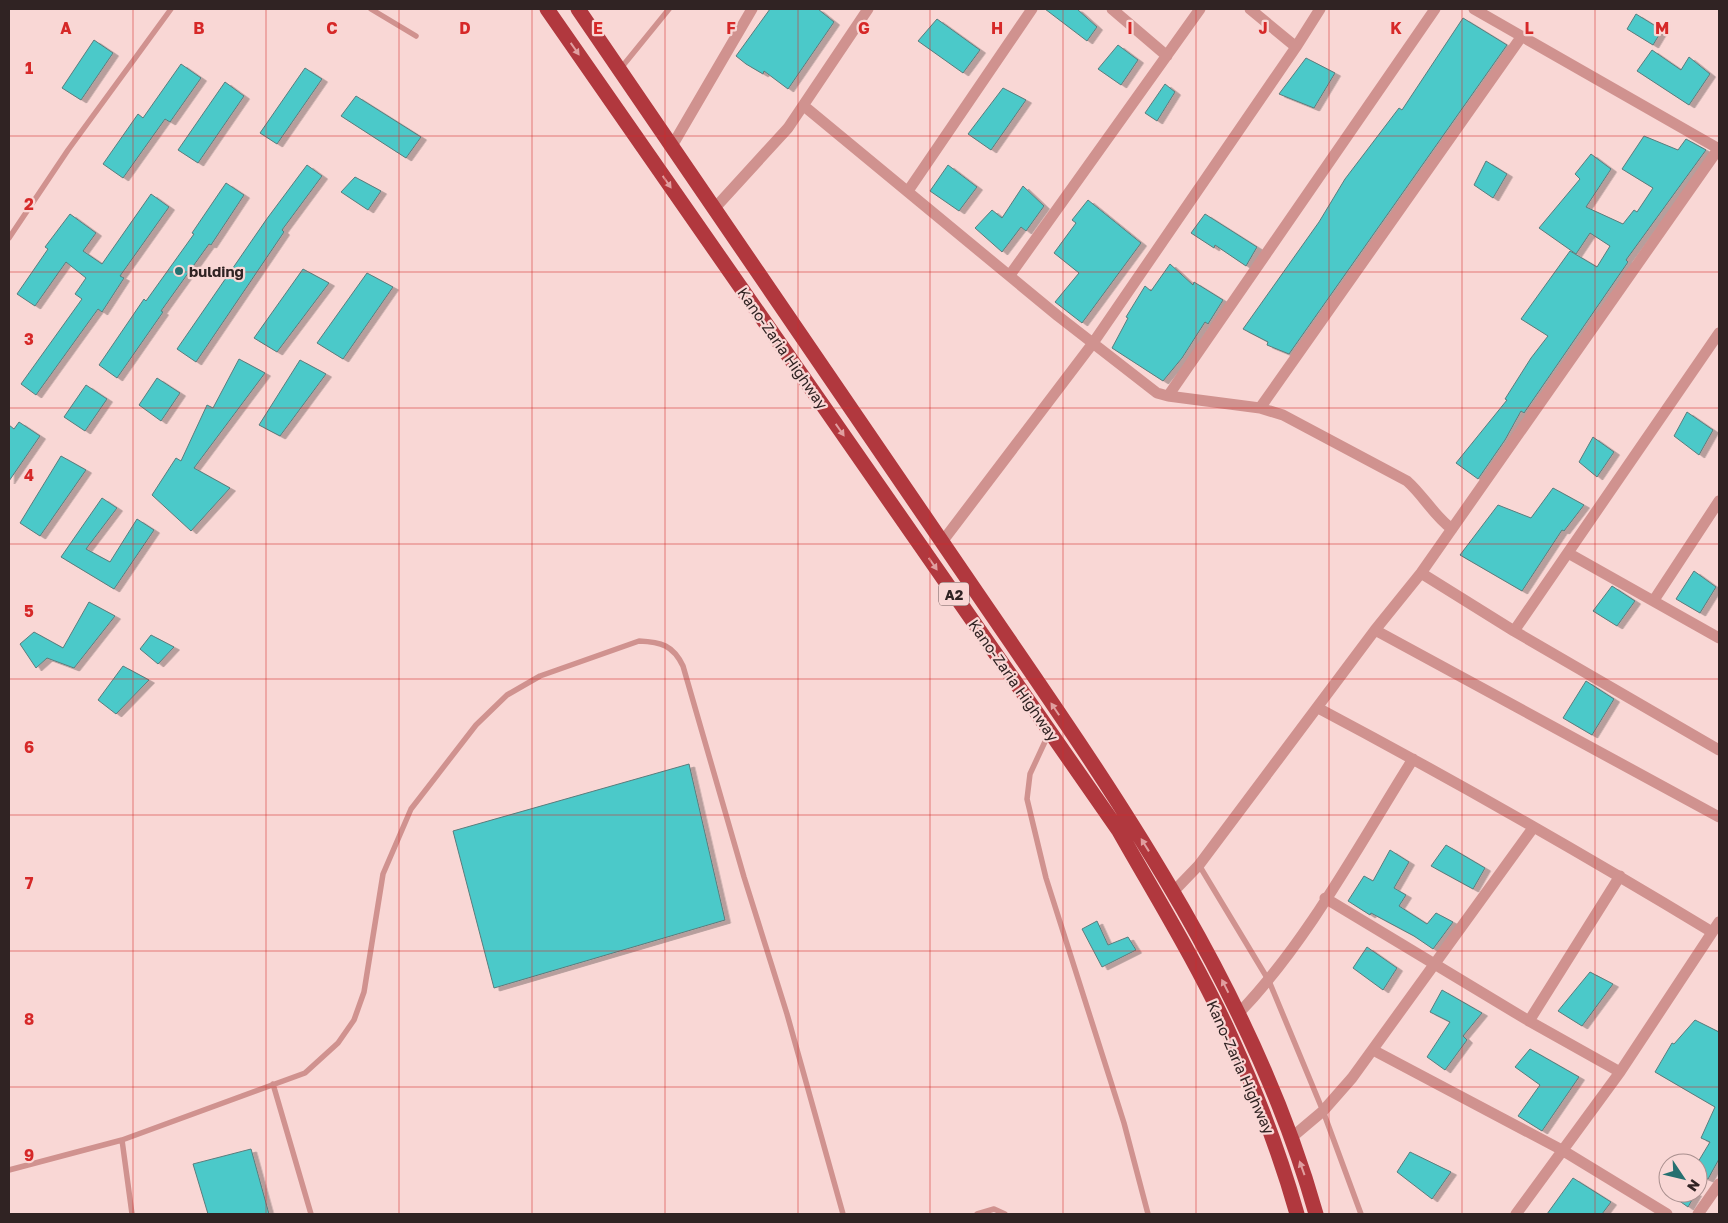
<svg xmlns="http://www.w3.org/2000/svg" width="1728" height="1223" viewBox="0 0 1728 1223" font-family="'Golos Text',sans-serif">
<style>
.building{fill:#4cc9c9;stroke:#5a7c7c;filter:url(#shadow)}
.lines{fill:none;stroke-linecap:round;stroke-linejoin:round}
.service{stroke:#d0928f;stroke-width:5.5}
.minor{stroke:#d0928f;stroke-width:11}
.trunk{stroke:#b1383e;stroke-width:15}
.oneway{fill:#e09fa0}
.grid{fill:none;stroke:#d62828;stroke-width:1;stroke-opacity:0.55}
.poi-dot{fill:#257070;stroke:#f9d7d5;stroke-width:2}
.labels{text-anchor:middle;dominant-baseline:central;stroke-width:4.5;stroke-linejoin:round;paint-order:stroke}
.shield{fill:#f9d7d5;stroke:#6c5958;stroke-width:1}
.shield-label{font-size:14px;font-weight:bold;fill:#302323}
.poi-label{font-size:15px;font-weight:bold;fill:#302323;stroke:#f9d7d5;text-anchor:start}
.street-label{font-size:15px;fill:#302323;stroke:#f9d7d5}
.grid-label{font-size:16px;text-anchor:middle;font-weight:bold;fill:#d62828;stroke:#f9d7d5;stroke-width:4.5;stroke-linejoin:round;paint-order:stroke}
</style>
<defs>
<filter id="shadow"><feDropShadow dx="5.5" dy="3" stdDeviation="0" flood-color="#0004"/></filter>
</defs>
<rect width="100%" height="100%" fill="#f9d7d5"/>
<path class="building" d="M770 9H818L834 22 788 89 764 71 763 74 746 64 736 56Z
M1045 9H1077L1097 27 1087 41Z
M1636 14 1662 30 1653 45 1627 29Z
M1463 18 1507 45 1289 354 1267 345 1268 342 1243 329 1319 222 1345 179 1399 108 1402 110Z
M937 19 980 50 963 73 918 41Z
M94 40 113 53 81 100 62 88Z
M1118 45 1138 60 1121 85 1098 69Z
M1652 50 1681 70 1689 57 1710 74 1689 105 1637 71Z
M1306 58 1335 73 1314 108 1279 94Z
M181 64 201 78 170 122 165 119 123 178 103 164 138 114 143 118Z
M305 68 322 79 277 144 260 133Z
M225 82 244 96 198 163 178 150Z
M1165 84 1175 92 1157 121 1145 113Z
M1003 88 1026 100 991 150 968 134Z
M356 96 421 137 406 158 341 116Z
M1644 136 1678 150 1686 139 1706 150 1626 260 1628 262 1524 413 1521 411 1505 440 1478 479 1456 463 1507 400 1505 399 1531 358 1548 336 1521 319 1570 251 1597 267 1610 246 1590 233 1576 254 1539 228 1580 179 1575 174 1591 154 1611 169 1586 207 1623 224 1634 210 1637 212 1653 188 1622 169Z
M1486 161 1507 174 1493 198 1474 185Z
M307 165 322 176 282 230 284 232 196 362 177 349 266 220Z
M948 165 977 187 959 211 930 191Z
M355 177 381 191 368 210 341 192Z
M226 183 244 195 211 245 209 244 161 311 163 312 117 378 99 365 144 299 146 301 194 234 192 233Z
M1023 186 1044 206 1026 231 1021 227 1002 252 975 228 992 210 1002 218Z
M151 194 169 207 120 276 124 278 102 312 98 309 36 395 21 384 82 299 75 294 86 278 66 262 35 306 17 294 48 249 45 247 70 214 96 233 83 251 102 264Z
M1088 200 1141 243 1082 323 1055 302 1079 273 1054 253 1076 223 1072 220Z
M1205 214 1257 247 1246 266 1215 245 1214 248 1191 233Z
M1170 264 1193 285 1194 282 1223 300 1208 324 1205 322 1182 358 1163 381 1112 348 1128 318 1126 317 1145 286 1151 291Z
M303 269 329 283 277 352 254 338Z
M367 273 393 287 343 359 317 343Z
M239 359 265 373 194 468 230 488 191 531 152 495 176 458 181 461 207 405 213 408Z
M300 360 326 374 280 436 259 425Z
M157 378 180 393 161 421 139 405Z
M86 385 107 399 85 431 64 417Z
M1687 412 1713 430 1699 455 1674 436Z
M19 422 40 436 9 481V425L14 429Z
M1593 437 1614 452 1597 477 1579 462Z
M61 456 86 470 40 536 20 523Z
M1553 488 1584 505 1564 531 1562 530 1522 591 1460 555 1498 505 1531 518Z
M102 498 117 508 86 549 110 562 137 519 154 530 114 589 61 557Z
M1694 571 1716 587 1700 613 1676 599Z
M1612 586 1635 601 1617 626 1593 611Z
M89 602 115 616 74 668 47 658 36 668 20 644 34 632 63 648Z
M151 635 174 647 158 664 140 649Z
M123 666 149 680 116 714 98 700Z
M1586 681 1614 699 1592 735 1563 718Z
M689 764 725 920 494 988 453 831Z
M1446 845 1485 868 1473 889 1431 866Z
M1390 850 1409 862 1394 888 1406 895 1399 906 1427 924 1436 913 1453 922 1433 949 1414 936 1371 913 1370 915 1348 901 1364 876 1373 881Z
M1097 921 1108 945 1128 937 1136 950 1102 967 1082 929Z
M1367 947 1397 968 1383 990 1353 968Z
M1590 972 1613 984 1582 1026 1558 1011Z
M1442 990 1482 1013 1463 1036 1467 1040 1445 1070 1427 1057 1450 1022 1430 1012Z
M1695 1020 1719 1032V1159L1708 1179 1698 1175V1162L1710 1142 1701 1138 1715 1107 1655 1072 1672 1043 1674 1044Z
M1530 1049 1579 1077 1542 1131 1518 1116 1540 1085 1515 1067Z
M251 1149 269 1214H208L193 1164Z
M1410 1152 1451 1172 1432 1199 1397 1172Z
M1573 1178 1611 1202 1602 1214H1547Z
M1668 1193H1696L1688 1207Z"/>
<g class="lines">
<path class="service" d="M371 9 416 36
M621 68 669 9
M9 238 68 150 171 9
M1049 733 1030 774 1027 799 1046 878 1124 1123 1148 1214
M1199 865 1269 981 1323 1111 1361 1214
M273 1084 311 1214
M122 1140 132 1214
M9 1170 122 1140 305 1073 338 1043 354 1020 364 992 383 874 411 809 476 725 507 695 540 676 639 641C661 642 673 645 683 666L744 877 787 1014 843 1214
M977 1214 994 1209 1005 1214"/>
<path class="minor" d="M1112 9 1167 56
M1250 9 1296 47
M1474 9 1719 149
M804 106 1058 316 1157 393 1168 396 1260 408 1283 415 1407 481C1424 496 1434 516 1452 529
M672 146 752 9
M908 191 1032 9
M714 209 788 128 868 9
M1010 275 1200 9
M1168 396 1435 9
M1260 408 1522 36
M942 542 1093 343 1296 47 1320 9
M1568 553 1719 638
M1421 573 1514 631 1719 750
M1654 600 1719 501
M1375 630 1719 817
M1514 631 1719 333
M1318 708C1452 779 1583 854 1712 932
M1174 891 1199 865 1375 630 1421 573 1719 148
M1325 898 1529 1021 1620 1072
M1239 1013C1308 941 1360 843 1413 759
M1529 1021 1620 876
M1373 1050 1562 1150 1667 1214
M1291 1138 1323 1111 1352 1078 1533 828
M1516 1214 1620 1072 1719 922
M1698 1214 1719 1184"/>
<path class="trunk" d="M547 9 1119 831C1157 898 1199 966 1231 1037 1257 1094 1280 1154 1297 1214
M578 9C707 197 835 386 964 574 1101 775 1249 977 1316 1214"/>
</g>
<defs><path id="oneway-solid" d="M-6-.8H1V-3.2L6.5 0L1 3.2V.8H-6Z" transform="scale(1.25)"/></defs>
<g class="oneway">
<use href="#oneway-solid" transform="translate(575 49) rotate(55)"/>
<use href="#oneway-solid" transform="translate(667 182) rotate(55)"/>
<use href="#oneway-solid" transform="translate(840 430) rotate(55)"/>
<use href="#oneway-solid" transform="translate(933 564) rotate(55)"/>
<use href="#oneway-solid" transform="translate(1055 709) rotate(-124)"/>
<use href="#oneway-solid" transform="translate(1145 845) rotate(-122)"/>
<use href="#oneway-solid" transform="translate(1225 986) rotate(-117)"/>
<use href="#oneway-solid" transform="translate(1302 1168) rotate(-110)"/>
</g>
<path class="grid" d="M133 9V1214M266 9V1214M399 9V1214M532 9V1214M665 9V1214M798 9V1214M930 9V1214M1063 9V1214M1196 9V1214M1329 9V1214M1462 9V1214M1595 9V1214M9 136H1719M9 272H1719M9 408H1719M9 544H1719M9 679H1719M9 815H1719M9 951H1719M9 1087H1719"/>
<circle class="poi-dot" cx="179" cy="271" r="5"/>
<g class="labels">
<rect class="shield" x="939" y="582.5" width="30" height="23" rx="4"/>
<g class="shield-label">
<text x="954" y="594">A2</text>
</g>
<g class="poi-label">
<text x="189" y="271">bulding</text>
</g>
<g class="street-label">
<text transform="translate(783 348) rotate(55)">Kano-Zaria Highway</text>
<text transform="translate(1014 680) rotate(55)">Kano-Zaria Highway</text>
<text transform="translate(1241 1067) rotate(66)">Kano-Zaria Highway</text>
</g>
</g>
<g class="grid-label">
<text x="66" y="34">A</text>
<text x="199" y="34">B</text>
<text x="332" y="34">C</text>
<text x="465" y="34">D</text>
<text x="598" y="34">E</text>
<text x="731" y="34">F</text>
<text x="864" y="34">G</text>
<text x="997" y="34">H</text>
<text x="1130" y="34">I</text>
<text x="1263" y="34">J</text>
<text x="1396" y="34">K</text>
<text x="1529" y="34">L</text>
<text x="1662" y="34">M</text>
<text x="29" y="74">1</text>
<text x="29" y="210">2</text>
<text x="29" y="345">3</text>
<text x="29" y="481">4</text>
<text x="29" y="617">5</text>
<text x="29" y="753">6</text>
<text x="29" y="889">7</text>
<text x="29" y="1025">8</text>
<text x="29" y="1161">9</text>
</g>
<rect width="1728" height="1223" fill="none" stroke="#302323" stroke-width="20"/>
<g transform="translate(1683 1178) rotate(125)"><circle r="24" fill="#f9d7d5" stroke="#a98f8e"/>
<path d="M0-4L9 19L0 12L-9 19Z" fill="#257070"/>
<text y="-8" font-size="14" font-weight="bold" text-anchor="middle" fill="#302323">N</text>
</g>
</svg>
